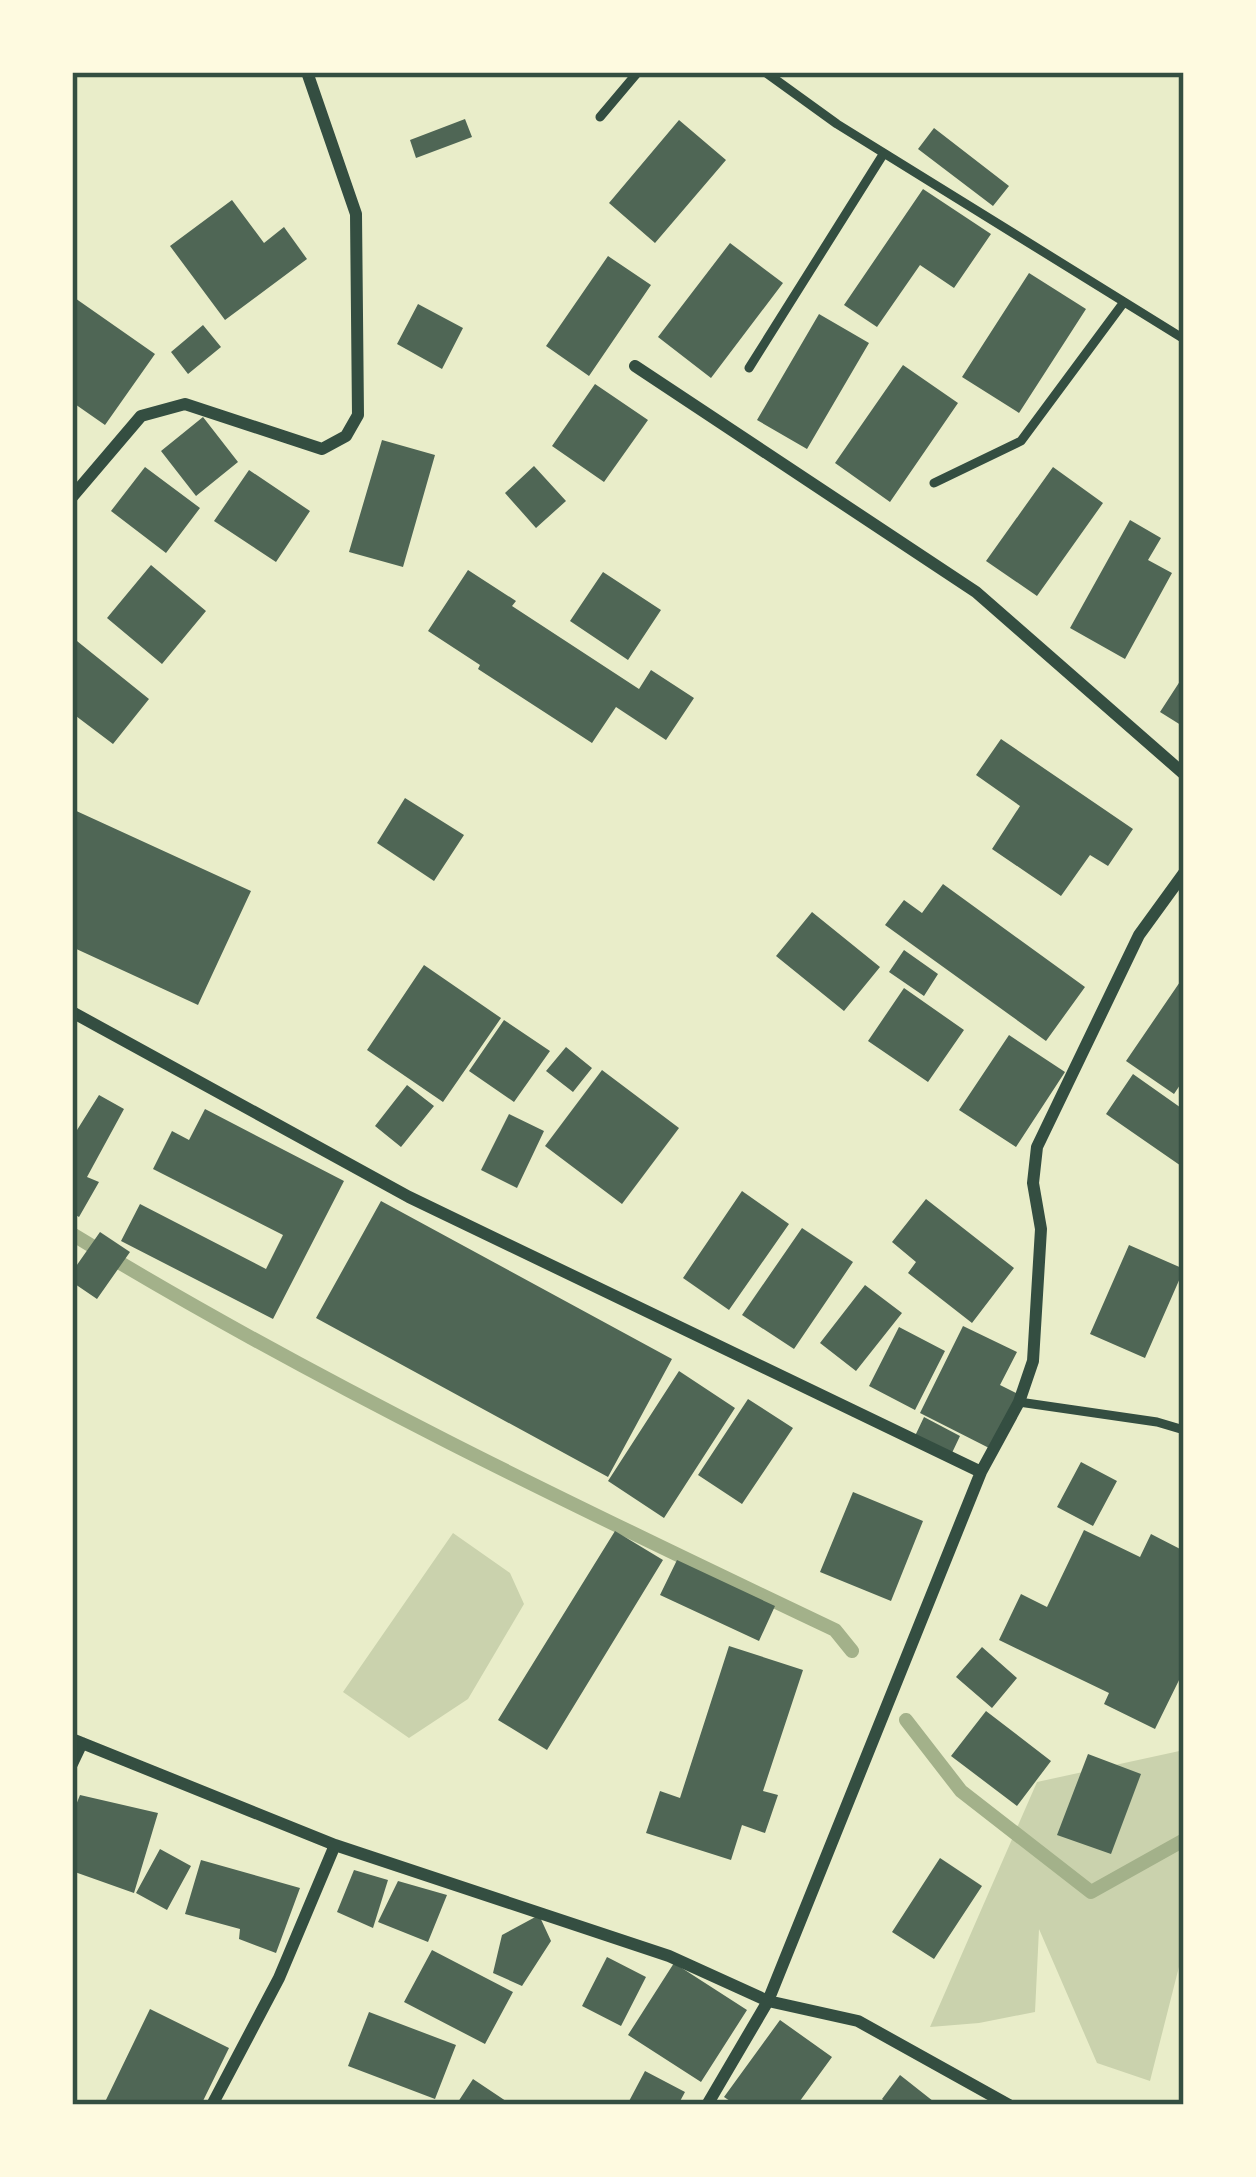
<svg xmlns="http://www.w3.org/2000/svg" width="1256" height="2177" viewBox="0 0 1256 2177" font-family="'Nunito Sans',sans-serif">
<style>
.green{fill:#cad2ad}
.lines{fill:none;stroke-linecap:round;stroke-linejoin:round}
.stream{stroke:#a3b18a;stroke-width:14}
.building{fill:#4f6655}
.service{stroke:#344e41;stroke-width:9}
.minor{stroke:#344e41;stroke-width:12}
.neatline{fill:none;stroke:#344e41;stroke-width:4.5}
</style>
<rect width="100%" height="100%" fill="#e9edc9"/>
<path class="green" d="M453 1533 510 1573 524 1604 468 1699 409 1738 343 1692Z
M1184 1750V1947L1150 2081 1097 2063 1039 1929 1035 2012 979 2023 930 2027 1037 1782Z"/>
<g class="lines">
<path class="stream" d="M72 1234C316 1383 576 1507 835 1630L852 1651
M906 1720 961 1791 1091 1892 1184 1840"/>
</g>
<path class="building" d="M465 119 472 137 416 158 410 140Z
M679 120 726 160 655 243 609 203Z
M934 128 1009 186 993 206 918 149Z
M923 189 991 234 954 288 920 265 877 327 844 305Z
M232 200 264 243 284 227 307 259 225 320 170 246Z
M730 243 783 283 711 378 658 337Z
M608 256 651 285 589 376 546 346Z
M1029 273 1086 309 1019 413 962 377Z
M72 296 155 354 105 425 72 402Z
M418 304 463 328 442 369 397 344Z
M819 314 869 343 807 449 757 420Z
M203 325 221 347 188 374 171 352Z
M903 365 958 403 890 502 835 463Z
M595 384 648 420 604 482 552 446Z
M203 417 238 462 196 496 161 451Z
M382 440 435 455 403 567 349 552Z
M534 466 566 501 536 528 505 493Z
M145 467 200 508 166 553 111 511Z
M1053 467 1103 503 1037 596 986 561Z
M249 470 310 511 276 562 214 521Z
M1130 520 1161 538 1148 560 1172 573 1125 659 1070 628Z
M151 565 206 611 162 664 107 618Z
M468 570 516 601 512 606 639 689 651 670 694 698 666 740 616 707 592 743 478 669 480 665 428 631Z
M603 572 661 610 628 660 570 621Z
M72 637 149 699 113 744 72 713Z
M1184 675V727L1160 712Z
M1001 739 1133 829 1108 866 1090 855 1061 896 992 849 1020 806 976 775Z
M405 798 464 835 434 881 377 843Z
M72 809 251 891 198 1005 72 947Z
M943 884 1085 987 1046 1041 885 925 904 900 922 913Z
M812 912 880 967 844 1011 776 956Z
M904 950 938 974 924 996 889 972Z
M424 965 501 1018 443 1102 367 1050Z
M1184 976V1079L1174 1094 1126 1061Z
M904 988 964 1030 928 1082 868 1041Z
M504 1020 550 1051 514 1102 469 1071Z
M1009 1035 1065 1072 1016 1147 959 1110Z
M566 1047 592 1068 573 1092 546 1071Z
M602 1070 679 1128 622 1204 545 1146Z
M1133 1074 1184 1110V1168L1106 1114Z
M407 1085 434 1106 401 1147 375 1126Z
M99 1095 124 1109 87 1177 99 1182 79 1217 72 1213V1138Z
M205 1109 344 1181 273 1319 121 1241 140 1204 266 1269 283 1235 153 1169 172 1131 189 1140Z
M509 1114 544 1131 517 1188 481 1170Z
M742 1191 789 1224 729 1310 683 1278Z
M926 1199 1014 1268 972 1323 908 1273 916 1262 892 1242Z
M381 1201 672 1359 608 1477 316 1318Z
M802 1228 853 1262 794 1349 742 1315Z
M100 1232 130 1252 97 1299 72 1282V1272Z
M1129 1245 1184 1269 1145 1358 1090 1334Z
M865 1285 902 1313 856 1371 820 1343Z
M963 1326 1017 1352 1000 1385 1018 1394 991 1449 920 1413Z
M899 1327 945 1351 915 1410 869 1386Z
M679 1371 735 1408 664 1518 608 1481Z
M748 1399 793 1428 742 1504 698 1475Z
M924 1417 960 1436 951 1455 915 1436Z
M1081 1462 1117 1481 1093 1526 1057 1507Z
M853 1492 923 1521 891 1601 820 1572Z
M1084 1530 1140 1557 1151 1534 1184 1551V1670L1155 1729 1104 1704 1109 1693 999 1640 1021 1594 1047 1607Z
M615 1531 663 1560 547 1750 498 1720Z
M677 1560 775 1606 759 1641 660 1595Z
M729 1646 803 1670 763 1791 778 1795 765 1833 742 1825 731 1860 646 1833 660 1791 680 1798Z
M982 1647 1017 1678 992 1708 956 1677Z
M986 1711 1051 1761 1017 1806 951 1756Z
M1088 1754 1141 1774 1111 1854 1057 1835Z
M80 1795 158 1813 134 1893 72 1871V1815Z
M160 1849 191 1866 167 1910 136 1893Z
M940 1858 982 1886 934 1959 892 1932Z
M201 1860 300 1888 276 1953 239 1939 240 1929 185 1914Z
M354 1870 388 1880 373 1928 337 1912Z
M398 1881 447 1895 428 1942 378 1922Z
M539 1915 551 1941 522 1986 493 1973 502 1935Z
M432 1950 513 1992 485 2044 404 2002Z
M607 1957 646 1977 621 2026 582 2006Z
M674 1963 747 2010 701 2082 628 2035Z
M150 2009 229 2048 201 2105 104 2104Z
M369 2012 456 2045 435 2099 348 2066Z
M780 2020 832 2057 797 2105H736L724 2097Z
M645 2071 685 2092 678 2105H627Z
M900 2075 938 2105H889L882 2099Z
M473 2079 512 2105H456Z"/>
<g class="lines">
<path class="service" d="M765 72 837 124 1184 339
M600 117 638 72
M749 368 884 153
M934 483 1021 441 1124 302
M1019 1402 1157 1422 1184 1430"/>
<path class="minor" d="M635 366 976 592 1184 774
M72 497 141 416 185 404 322 449 346 436 358 415 356 214 307 72
M72 1012 409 1197 981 1472
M72 1739 335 1845 669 1956 768 2001 858 2021 1009 2105
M72 1764 82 1743
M212 2105 279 1978 335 1845
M707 2105 768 2001 981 1472 1019 1402 1033 1361 1041 1229 1033 1183 1037 1147 1139 935 1184 873"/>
</g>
<rect width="1256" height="2177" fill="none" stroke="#fefae0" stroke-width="150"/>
<rect x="75" y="75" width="1106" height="2027" class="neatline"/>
</svg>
